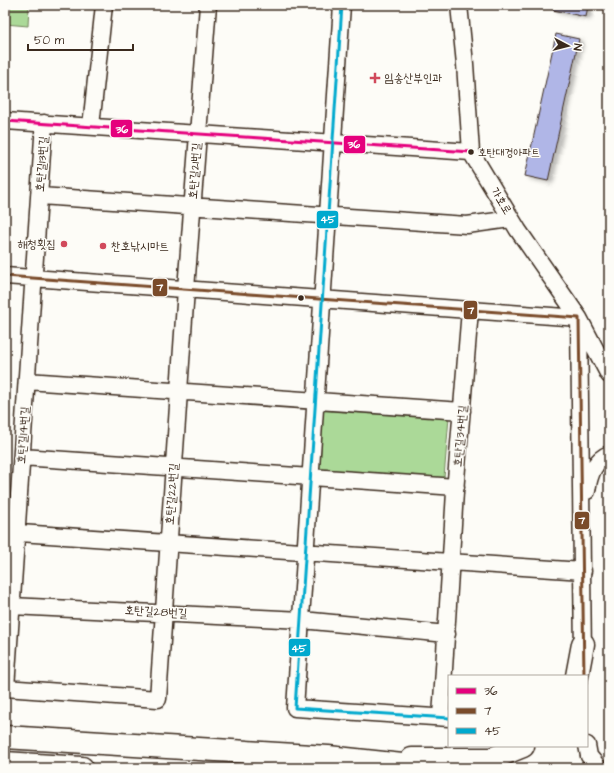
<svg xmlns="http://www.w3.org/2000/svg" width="614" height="773" viewBox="0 0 614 773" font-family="'Architects Daughter','Poor Story',sans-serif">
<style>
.green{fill:#abd998;stroke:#73825b}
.building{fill:#b0b6e7;stroke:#3b2a1e;filter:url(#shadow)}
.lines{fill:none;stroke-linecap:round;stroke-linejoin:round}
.minor-casing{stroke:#3b2a1e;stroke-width:19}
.highway-casing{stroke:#3b2a1e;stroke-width:25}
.minor{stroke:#fdfcf7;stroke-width:16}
.highway{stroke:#fdfcf7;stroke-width:22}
.bus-1-casing{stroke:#fdfcf7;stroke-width:6}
.bus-2-casing{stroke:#fdfcf7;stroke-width:6}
.bus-3-casing{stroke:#fdfcf7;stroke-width:6}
.bus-1{stroke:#e5007d;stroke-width:3}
.bus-2{stroke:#7a4b2a;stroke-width:3}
.bus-3{stroke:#00a9ce;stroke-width:3}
.poi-dot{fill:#d1495b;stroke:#fdfcf7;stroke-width:1.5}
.bus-dot{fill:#3b2a1e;stroke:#fdfcf7;stroke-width:1.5}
.labels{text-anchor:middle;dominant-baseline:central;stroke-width:3;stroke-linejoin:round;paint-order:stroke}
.bus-label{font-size:11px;fill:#3b2a1e;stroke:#fdfcf7;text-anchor:start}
.poi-label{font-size:12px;fill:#3b2a1e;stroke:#fdfcf7;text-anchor:start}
.street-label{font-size:12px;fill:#3b2a1e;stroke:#fdfcf7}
.line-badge{stroke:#fdfcf7;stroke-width:1.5}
.badge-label{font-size:11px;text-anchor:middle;font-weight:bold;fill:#fff}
</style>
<defs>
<filter id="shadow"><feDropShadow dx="4.5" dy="2.5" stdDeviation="2" flood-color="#0004"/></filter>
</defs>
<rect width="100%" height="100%" fill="#fdfcf7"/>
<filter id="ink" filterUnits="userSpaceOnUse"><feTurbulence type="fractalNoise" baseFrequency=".025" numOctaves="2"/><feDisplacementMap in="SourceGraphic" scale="8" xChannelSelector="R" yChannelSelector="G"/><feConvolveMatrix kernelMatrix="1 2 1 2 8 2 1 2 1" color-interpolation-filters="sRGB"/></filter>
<g filter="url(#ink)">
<path class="green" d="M5 5H29L28 26 5 24Z
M321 408 449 417 444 478 317 469Z"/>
<path class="building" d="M553 5H588L586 17 553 10Z
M556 34 579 39 548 181 525 176Z"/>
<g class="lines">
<g class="minor-casing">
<path id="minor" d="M342 5 295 708 449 718
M459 5 465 64 471 152 518 230 579 318 609 375
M5 121 471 152
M91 126 104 5
M40 196 467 225 511 219
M5 276 579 318 583 655
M27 381 462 411
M22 457 456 487
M587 491C589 476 594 460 609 454
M5 532 583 571
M11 606 302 620 447 634
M5 688 158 699 186 289 208 5
M6 688 44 123
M441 717 455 492 470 310
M587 745 589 756 599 768"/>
</g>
<g class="highway-casing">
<path id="highway" d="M577 676 583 644
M5 737 328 757 430 768
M412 759H491L523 746
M5 763 82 768"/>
</g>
<use href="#minor" class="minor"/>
<use href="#highway" class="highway"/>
<g class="bus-1-casing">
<path id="bus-1" d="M5 121 471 152"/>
</g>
<g class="bus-2-casing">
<path id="bus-2" d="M5 276 579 318 584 676"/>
</g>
<g class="bus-3-casing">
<path id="bus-3" d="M342 5 295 708 449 718"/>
</g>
<use href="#bus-1" class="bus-1"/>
<use href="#bus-2" class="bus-2"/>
<use href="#bus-3" class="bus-3"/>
</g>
</g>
<g class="poi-dot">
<path d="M373 72h4v4h4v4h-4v4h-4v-4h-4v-4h4z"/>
<circle cx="64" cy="244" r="4"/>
<circle cx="103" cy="246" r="4"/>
</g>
<g class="bus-dot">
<circle cx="471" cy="152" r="3.5"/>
<circle cx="301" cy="298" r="3.5"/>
</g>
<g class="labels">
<g class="bus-label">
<text x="478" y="152">호탄대경아파트</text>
</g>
<g class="poi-label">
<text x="384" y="78">임송산부인과</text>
<text x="56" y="244" text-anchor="end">해청횟집</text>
<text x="111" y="246">찬호낚시마트</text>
</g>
<g class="street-label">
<text transform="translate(42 164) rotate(-86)">호탄길13번길</text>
<text transform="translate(195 171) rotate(-86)">호탄길21번길</text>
<text transform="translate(501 201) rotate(59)">가호로</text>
<text transform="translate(23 435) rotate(-86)">호탄길14번길</text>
<text transform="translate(460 436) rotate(-85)">호탄길34번길</text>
<text transform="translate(172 494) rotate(-86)">호탄길22번길</text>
<text transform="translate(156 612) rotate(3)">호탄길28번길</text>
</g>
</g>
<g class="line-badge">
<rect x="110" y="119" width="23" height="19" rx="4" fill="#e5007d"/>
<rect x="343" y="135" width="23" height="19" rx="4" fill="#e5007d"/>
<rect x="316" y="210" width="23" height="19" rx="4" fill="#00a9ce"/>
<rect x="152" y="278" width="16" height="19" rx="4" fill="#7a4b2a"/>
<rect x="463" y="300" width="15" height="20" rx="4" fill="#7a4b2a"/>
<rect x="574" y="511" width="16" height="19" rx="4" fill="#7a4b2a"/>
<rect x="288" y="638" width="23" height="19" rx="4" fill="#00a9ce"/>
</g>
<g class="badge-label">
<text x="122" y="133">36</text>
<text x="354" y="148">36</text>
<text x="328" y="223">45</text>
<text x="160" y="291">7</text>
<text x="471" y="314">7</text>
<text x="582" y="524">7</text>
<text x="299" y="652">45</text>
</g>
<rect width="614" height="773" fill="none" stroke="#fdfcf7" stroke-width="20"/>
<rect x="10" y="10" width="594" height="753" fill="none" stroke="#3b2a1e" stroke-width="1.5" filter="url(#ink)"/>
<rect x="448" y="675" width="140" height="72" fill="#fdfcf7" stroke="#afa8a0"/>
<rect x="456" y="688" width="20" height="6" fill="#e5007d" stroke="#afa8a0"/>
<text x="484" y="695" font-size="12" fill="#3b2a1e">36</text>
<rect x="456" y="708" width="20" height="6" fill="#7a4b2a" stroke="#afa8a0"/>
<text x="484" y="715" font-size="12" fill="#3b2a1e">7</text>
<rect x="456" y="728" width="20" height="6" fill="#00a9ce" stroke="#afa8a0"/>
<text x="484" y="735" font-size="12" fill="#3b2a1e">45</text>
<g transform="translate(568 46) rotate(97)" stroke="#fdfcf7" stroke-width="3" paint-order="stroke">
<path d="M0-3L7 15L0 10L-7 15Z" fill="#3b2a1e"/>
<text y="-6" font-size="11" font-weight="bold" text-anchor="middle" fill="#3b2a1e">N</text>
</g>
<path d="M28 44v6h105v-6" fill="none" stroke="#3b2a1e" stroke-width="2"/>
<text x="34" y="44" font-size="12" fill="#3b2a1e" stroke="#fdfcf7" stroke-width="3" paint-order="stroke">50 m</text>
</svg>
